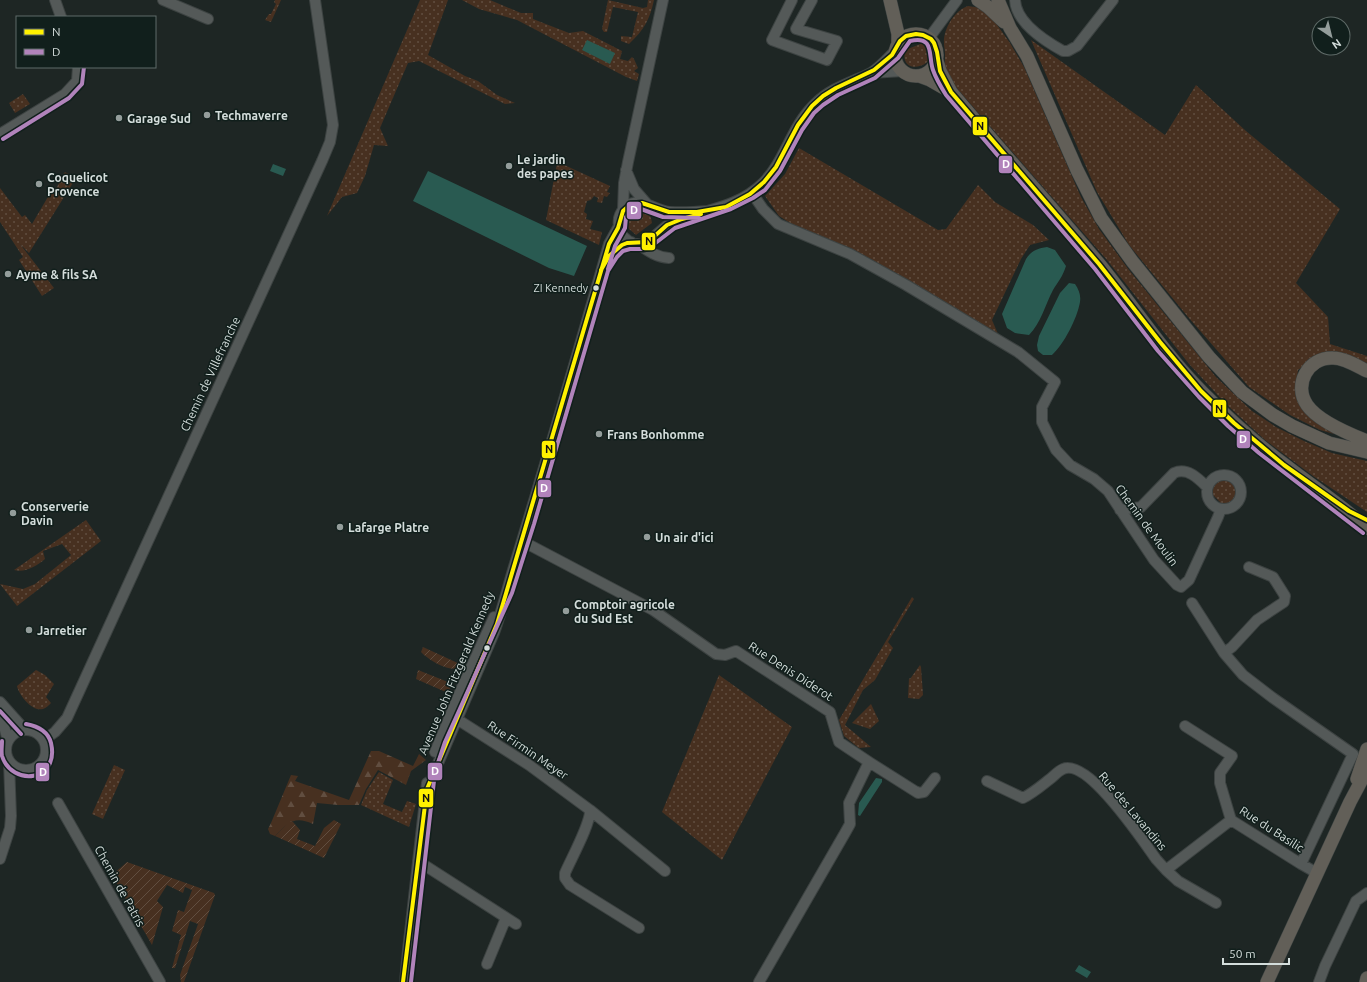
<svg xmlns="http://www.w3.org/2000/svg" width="1367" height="982" viewBox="0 0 1367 982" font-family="Ubuntu,sans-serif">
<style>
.grass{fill:url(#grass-dots)}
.forest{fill:url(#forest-firs)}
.garden{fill:url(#garden-furrows)}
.water{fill:#295a51}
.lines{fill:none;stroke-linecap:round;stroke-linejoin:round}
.minor-casing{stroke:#3d4342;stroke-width:12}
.major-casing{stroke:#3d4342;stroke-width:14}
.minor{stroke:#545958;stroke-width:10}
.major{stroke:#625f58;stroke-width:13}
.bus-1-casing{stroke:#111f1c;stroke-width:7}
.bus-2-casing{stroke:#111f1c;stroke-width:7}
.bus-1{stroke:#fff100;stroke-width:4}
.bus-2{stroke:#b183bb;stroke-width:4}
.poi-dot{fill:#949d9b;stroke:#111f1c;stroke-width:1.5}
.bus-dot{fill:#d4dddb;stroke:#111f1c;stroke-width:1.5}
.labels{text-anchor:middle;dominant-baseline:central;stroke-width:3;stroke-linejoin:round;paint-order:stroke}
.bus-label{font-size:11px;fill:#d4dddb;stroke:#111f1c;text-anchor:end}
.poi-label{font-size:12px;font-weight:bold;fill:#d4dddb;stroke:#111f1c;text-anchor:start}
.street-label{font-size:12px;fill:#d4dddb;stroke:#111f1c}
.line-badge{stroke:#111f1c;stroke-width:1.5}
.badge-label{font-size:11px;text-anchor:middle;font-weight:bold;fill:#fff}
.pale-badge-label{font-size:11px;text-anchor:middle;font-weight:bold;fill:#111}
</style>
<defs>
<pattern id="grass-dots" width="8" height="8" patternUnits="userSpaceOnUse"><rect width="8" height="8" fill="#473020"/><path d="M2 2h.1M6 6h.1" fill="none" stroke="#614e40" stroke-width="1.8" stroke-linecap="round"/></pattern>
<pattern id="forest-firs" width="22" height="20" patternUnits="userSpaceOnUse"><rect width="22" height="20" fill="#473020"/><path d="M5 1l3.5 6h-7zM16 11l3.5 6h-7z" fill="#614e40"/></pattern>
<pattern id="garden-furrows" width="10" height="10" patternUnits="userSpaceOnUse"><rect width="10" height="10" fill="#473020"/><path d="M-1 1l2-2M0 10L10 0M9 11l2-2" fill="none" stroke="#614e40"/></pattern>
</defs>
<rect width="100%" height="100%" fill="#1e2624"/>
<path class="grass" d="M275 0H281L271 22 265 20 269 14H271L276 4 274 2Z
M420 0H448L428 55 465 76 478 81 497 95 515 103 505 104 419 61 408 63 380 128 388 146 374 145 365 176 357 193 342 197 327 216Z
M462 0H490L521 13H533V19L569 33 583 31 622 51 620 59 628 61 632 57 634 59 638 68 634 71 639 74 637 81 626 77 517 20 479 9Z
M608 0 643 8 647 7 648 0H654C650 19 644 30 629 44L621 41V36L632 37 638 12 613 7 607 32H604L602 29Z
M968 6 981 8 990 15 1010 43 1024 67 1081 197 1099 229 1129 270 1216 377 1252 411 1276 427 1304 441 1332 453 1367 461V512L1313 476 1265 440 1226 404 1189 364 1107 260 947 77C944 65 945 65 945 53 945 50 944 47 944 44 943 29 954 11 968 6Z
M1031 40 1165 135 1196 85 1246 131 1340 209 1296 283 1328 317 1330 344 1367 356V363L1359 360 1321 353 1298 370 1296 388 1332 430 1334 434 1320 430 1290 415 1249 387 1188 317 1129 245 1097 192Z
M923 43C950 62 898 82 905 50Z
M23 94 30 104 15 113 9 103Z
M799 148 938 230 946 229 978 185 995 202 1033 225 1049 240 1030 245 1021 259 992 320 998 334 857 252 798 228 779 216 765 196 785 174Z
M557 163 559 164 560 163 610 186 607 192 610 193 607 197 604 196 602 203 597 202 598 198 594 196 591 200 587 201 584 212 587 214 586 219 593 221 590 229 602 232 599 245 546 220Z
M65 172 76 178 29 253 20 244 54 288 42 296 19 260 23 257 0 222V188L22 217 25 215 32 224 52 190 55 191 59 183 56 181 59 176 61 177Z
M636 209C645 209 651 213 652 223L636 235 628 228C624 220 627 213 636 209Z
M1222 479C1245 478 1242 509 1220 505V502L1214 496 1212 497C1211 488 1214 482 1222 479Z
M86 520 101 541 17 606 0 584 23 589 35 584 71 555 62 544 43 551 45 559C37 566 25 573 14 570Z
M912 597 914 599 888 642 893 648 875 680 863 690 845 725 871 747 859 748 844 736 839 720Z
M920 665 921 667 923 695 919 699 908 698 909 678 910 679Z
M36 670 45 675 54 684 46 697 51 703C49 705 46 708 43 709 32 712 19 695 17 686Z
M719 675 792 727 722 860 662 812Z
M871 704 879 721 870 729 852 723Z
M114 765 125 770 103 819 92 814Z
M379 772 393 780 383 804 402 812 407 801 416 804 409 827 361 805 367 790Z"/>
<path class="forest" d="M371 751H379L413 766 419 754 426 760 411 771 406 785 378 770 366 789 359 805H338L317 803 313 824C294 815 288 823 275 836L270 834 268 829 271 823 291 775 298 776 295 781 349 800Z"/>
<path class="garden" d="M423 647 462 665 465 666C452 674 434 663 424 655L421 652Z
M418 670 448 682 451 686 448 693 416 679Z
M334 820 341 824 324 858 275 836 289 822H293L300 830 297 839 315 846 324 828Z
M127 862 214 893 215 895 184 982H181L180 975 198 924 190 921 175 968H172L181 935 172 931 178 910 184 912 192 890 185 887 183 893 167 885 157 901 163 907 152 945 112 875Z"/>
<path class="water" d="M587 40 615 53 610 64 582 50Z
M273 164 286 169 283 176 270 171Z
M428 171 587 246 574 276 549 268 413 201Z
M1047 247 1055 250 1066 266C1063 276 1058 282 1053 290 1045 305 1041 323 1029 335L1015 333 1007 328 1002 314 1026 259C1031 251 1038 248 1047 247Z
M1069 283 1075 284C1079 290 1081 295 1080 302 1077 319 1064 344 1052 355H1043L1038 351 1037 345 1039 336 1060 293Z
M876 778 882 779V782L860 816 858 815 859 803Z
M1079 965 1091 972 1087 978 1075 971Z"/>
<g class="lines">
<g class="minor-casing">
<path id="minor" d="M55 0 61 17
M163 0 208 19
M792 0 772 40 827 60 837 41 796 29 812 0
M1015 0C1016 23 1045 41 1063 51H1068L1077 46 1113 0
M929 38 957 0
M871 73 903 71
M0 134 65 94 77 81 78 67
M626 170 634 189 647 204
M752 193 763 209 778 224 850 254 906 285 1018 352 1055 382 1042 407V422L1056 450 1070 465 1094 479 1108 491 1154 560 1177 585 1181 587 1189 580 1218 517 1221 509
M623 210 624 183 628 162 663 0
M709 211C696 212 683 213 670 212 655 211 642 196 627 206 623 209 620 213 619 218 618 225 619 233 625 238 644 257 657 229 673 222 705 209 736 209 763 183 786 160 791 126 816 103 827 92 841 86 855 80 860 78 866 76 871 73 880 67 888 58 896 50
M638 244C648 251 656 257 669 258
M606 262C613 252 619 245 631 242
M1207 492a17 17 0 1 1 34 0a17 17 0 1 1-34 0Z
M1120 510 1141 507 1174 473C1187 467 1198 478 1207 487
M522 541 653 610 716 654 725 655 736 651 830 712 839 742 869 762 849 803 850 824 845 833 759 982
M1192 603 1224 653 1243 675 1273 698 1353 754 1301 864 1317 873
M1224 653 1232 647 1257 620 1284 602 1285 596 1273 577 1249 567
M0 702 25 730
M0 711 8 741
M452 716 529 765 590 810C591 823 571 859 565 873V878L570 885 639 928
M1185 726 1232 756 1220 773V783L1231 820 1301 864
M6 750a20 20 0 1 1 40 0a20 20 0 1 1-40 0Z
M44 740 55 732 67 718 322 161 330 142 333 125 315 0
M435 752 463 685 494 617
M869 762 918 793 924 792 935 778
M987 781 1023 798C1033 793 1041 786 1050 779 1054 776 1058 771 1063 769 1088 758 1143 841 1156 859L1166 870 1231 820
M427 789 494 633C503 608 509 582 517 557 549 453 579 349 609 244L619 226
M58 803 160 982
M590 810 665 871
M0 859 10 828 11 816 9 762
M418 861 516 924
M1166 870 1178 881 1216 903
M487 964 506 918
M405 982 408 950 427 783
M1319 982 1325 966 1356 901 1367 893"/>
</g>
<g class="major-casing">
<path id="major" d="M890 0 898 34V45
M978 0 988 7 1004 22
M998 0 1010 28 1027 56 1077 170 1101 218 1132 261 1209 357 1242 392 1273 415 1292 426 1329 443 1367 452
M895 55a21 21 0 1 1 42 0a21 21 0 1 1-42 0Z
M937 61 940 71 951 92C1000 150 1051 206 1100 265 1134 307 1165 355 1203 393 1229 419 1255 443 1285 465 1312 486 1341 505 1367 528
M919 76 930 80 951 92
M1367 371C1357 366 1344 358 1333 358 1308 357 1293 385 1307 405 1318 421 1349 434 1367 441
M1357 779 1367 749
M1267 982 1350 802 1367 770
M1366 982 1367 978"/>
</g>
<use href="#minor" class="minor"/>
<use href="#major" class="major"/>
<g class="bus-1-casing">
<path id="bus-1" d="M601 270 609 256 622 245 627 243 648 242 667 225 682 219 701 214
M403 982 427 789 497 624 609 244 618 228 623 211 631 204 642 203 669 212H697L726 207 750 194 764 182 776 167 798 125 812 106 823 96 836 88 874 70 892 55 900 41 906 36 916 34 923 35 931 39 934 43 937 52 940 71 951 92 1099 264 1160 342 1201 391 1234 423 1284 465 1349 511 1367 520"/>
</g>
<g class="bus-2-casing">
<path id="bus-2" d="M3 139 69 98 82 84 84 67
M608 269 615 246 625 228 626 217 631 211 641 209 663 217 699 218
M0 711 21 734
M2 741C2 746 1 752 2 756 12 787 60 782 51 743 48 731 37 726 26 724
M411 982 435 772 445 742 512 593 534 524 608 271 617 257 623 251 630 249H643L649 248 675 228 731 209 753 198 765 190 780 171 802 130 814 113 823 105 838 95 875 78 898 58 910 41C935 35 928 56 933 70 936 79 941 87 946 95L1095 269 1158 351 1199 397 1228 426 1259 453 1363 533"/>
</g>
<use href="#bus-1" class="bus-1"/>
<use href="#bus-2" class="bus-2"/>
</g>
<g class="poi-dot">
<circle cx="207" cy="115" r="4"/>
<circle cx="119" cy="118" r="4"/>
<circle cx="509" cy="166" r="4"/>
<circle cx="39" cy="184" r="4"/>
<circle cx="8" cy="274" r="4"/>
<circle cx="599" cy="434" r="4"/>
<circle cx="13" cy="513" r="4"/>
<circle cx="340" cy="527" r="4"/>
<circle cx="647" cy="537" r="4"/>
<circle cx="566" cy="611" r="4"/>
<circle cx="29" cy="630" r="4"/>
</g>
<g class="bus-dot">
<circle cx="596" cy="288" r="3.5"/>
<circle cx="487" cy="648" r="3.5"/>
</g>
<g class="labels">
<g class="bus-label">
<text x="588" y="288">ZI Kennedy</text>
</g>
<g class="poi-label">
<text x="215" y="115">Techmaverre</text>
<text x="127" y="118">Garage Sud</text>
<text x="517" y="159">Le jardin<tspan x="517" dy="14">des papes</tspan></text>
<text x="47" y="177">Coquelicot<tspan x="47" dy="14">Provence</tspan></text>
<text x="16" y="274">Ayme &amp; fils SA</text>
<text x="607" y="434">Frans Bonhomme</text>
<text x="21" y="506">Conserverie<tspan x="21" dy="14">Davin</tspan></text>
<text x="348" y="527">Lafarge Platre</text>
<text x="655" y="537">Un air d'ici</text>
<text x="574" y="604">Comptoir agricole<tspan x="574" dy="14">du Sud Est</tspan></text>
<text x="37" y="630">Jarretier</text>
</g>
<g class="street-label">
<text transform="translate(210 374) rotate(-65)">Chemin de Villefranche</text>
<text transform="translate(1147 525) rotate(54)">Chemin de Moulin</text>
<text transform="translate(791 671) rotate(33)">Rue Denis Diderot</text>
<text transform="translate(456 673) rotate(-67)">Avenue John Fitzgerald Kennedy</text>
<text transform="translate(528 750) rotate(34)">Rue Firmin Meyer</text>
<text transform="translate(1133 811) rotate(50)">Rue des Lavandins</text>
<text transform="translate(1272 829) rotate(33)">Rue du Basilic</text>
<text transform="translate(120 886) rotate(61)">Chemin de Patris</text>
</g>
</g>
<g class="line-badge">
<rect x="972" y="116" width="16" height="20" rx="4" fill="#fff100"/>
<rect x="998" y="155" width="15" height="19" rx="4" fill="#b183bb"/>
<rect x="626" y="201" width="16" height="19" rx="4" fill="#b183bb"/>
<rect x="641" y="232" width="15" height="19" rx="4" fill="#fff100"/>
<rect x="1212" y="399" width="15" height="19" rx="4" fill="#fff100"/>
<rect x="1236" y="430" width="15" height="19" rx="4" fill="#b183bb"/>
<rect x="541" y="440" width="15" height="19" rx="4" fill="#fff100"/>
<rect x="537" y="479" width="15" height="19" rx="4" fill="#b183bb"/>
<rect x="427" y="762" width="16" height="19" rx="4" fill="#b183bb"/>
<rect x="35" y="762" width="15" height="20" rx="4" fill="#b183bb"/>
<rect x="418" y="788" width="16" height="20" rx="4" fill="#fff100"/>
</g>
<g class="badge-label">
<text x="1006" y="168">D</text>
<text x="634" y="214">D</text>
<text x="1243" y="443">D</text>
<text x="544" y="492">D</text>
<text x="435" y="775">D</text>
<text x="43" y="776">D</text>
</g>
<g class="pale-badge-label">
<text x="980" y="130">N</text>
<text x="649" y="245">N</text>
<text x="1219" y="413">N</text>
<text x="549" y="453">N</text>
<text x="426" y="802">N</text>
</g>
<rect x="16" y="16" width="140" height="52" fill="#111f1c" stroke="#5f6b68"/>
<rect x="24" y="29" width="20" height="6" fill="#fff100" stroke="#5f6b68"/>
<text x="52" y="36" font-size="12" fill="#d4dddb">N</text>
<rect x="24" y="49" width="20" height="6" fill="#b183bb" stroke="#5f6b68"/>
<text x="52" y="56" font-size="12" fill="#d4dddb">D</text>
<g transform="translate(1331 36) rotate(145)"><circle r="19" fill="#111f1c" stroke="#5f6b68"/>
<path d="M0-3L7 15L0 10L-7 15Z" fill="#949d9b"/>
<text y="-6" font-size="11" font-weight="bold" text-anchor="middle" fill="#d4dddb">N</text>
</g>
<path d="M1223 958v6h66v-6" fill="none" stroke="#d4dddb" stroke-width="2"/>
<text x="1229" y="958" font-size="12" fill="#d4dddb" stroke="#111f1c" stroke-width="3" paint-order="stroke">50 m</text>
</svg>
